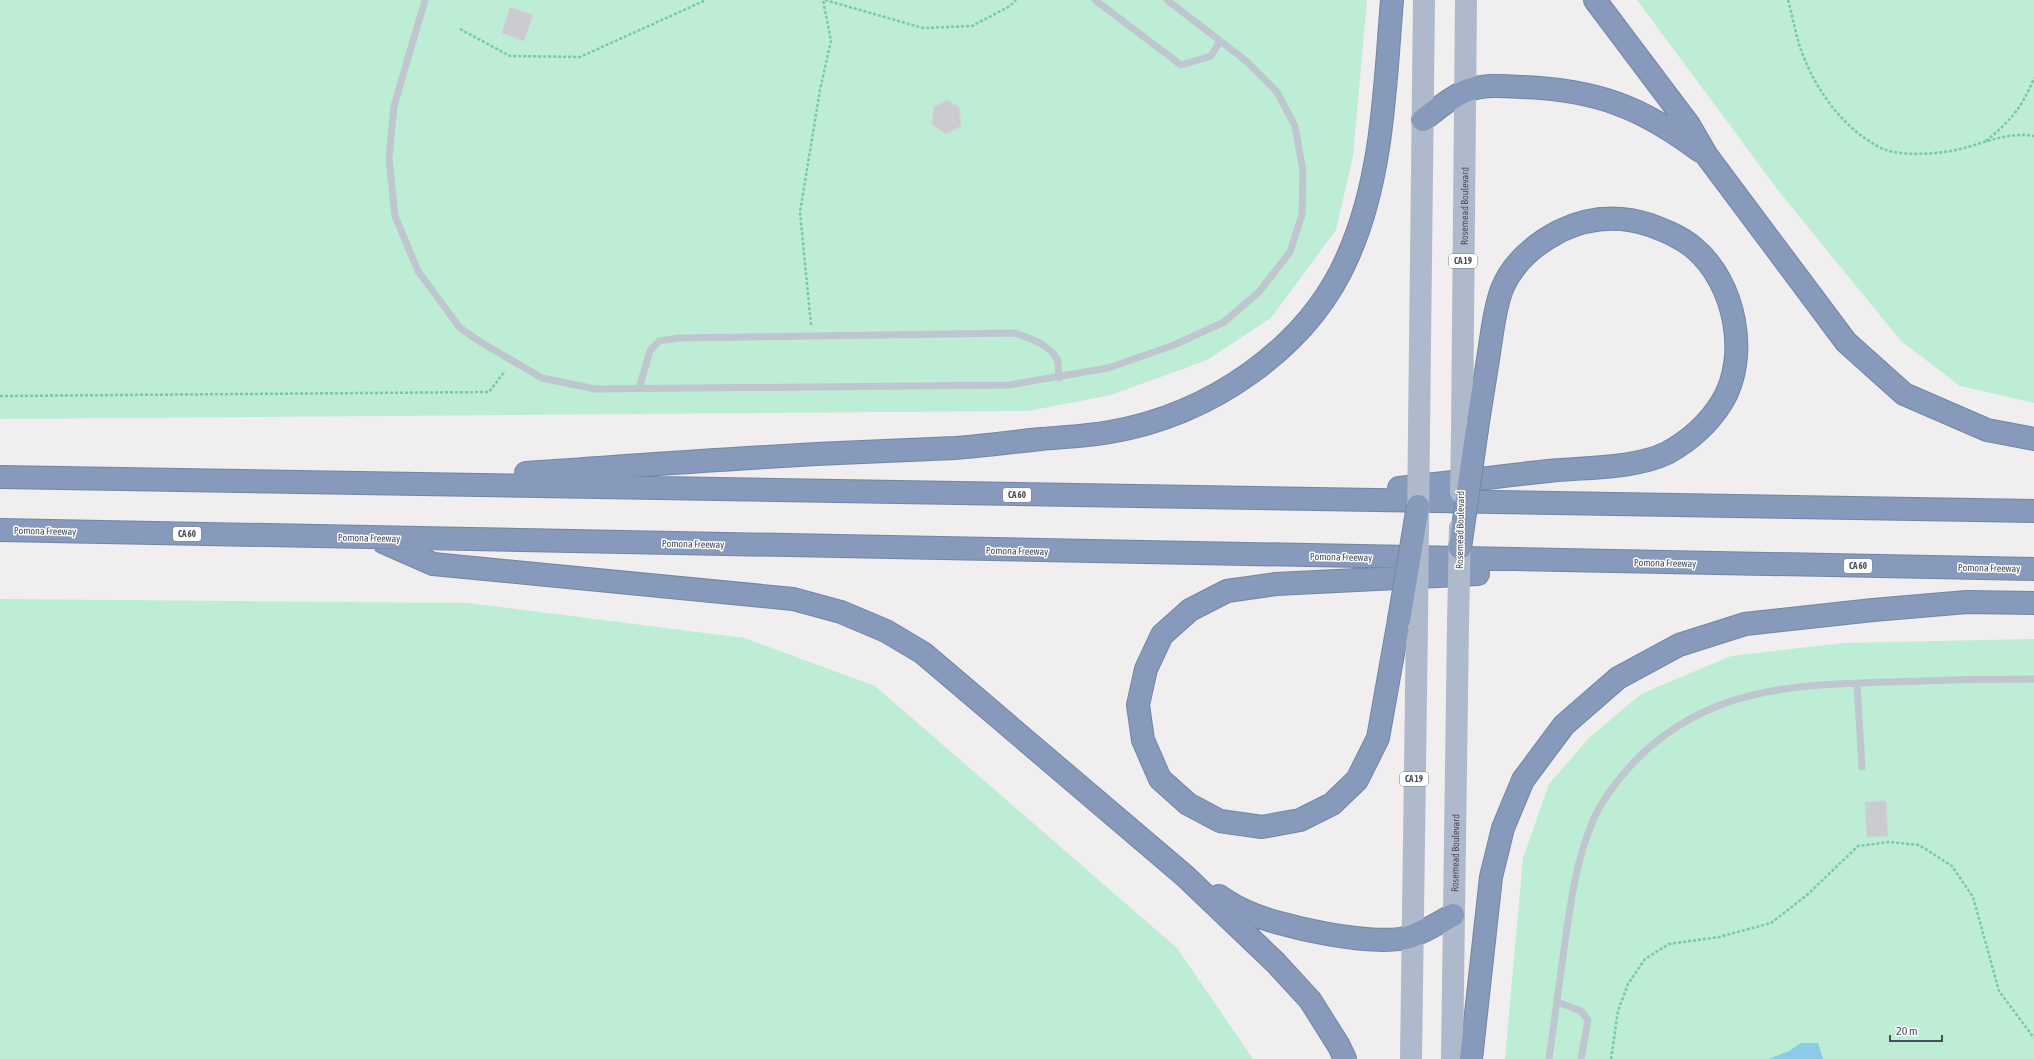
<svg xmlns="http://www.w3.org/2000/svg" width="2034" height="1059" viewBox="0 0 2034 1059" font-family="'Asap Condensed',sans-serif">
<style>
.green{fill:#bdedd5}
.water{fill:#8ccae8}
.building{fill:#cbccd2;stroke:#d2d3d9}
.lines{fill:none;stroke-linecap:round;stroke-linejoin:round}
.highway-casing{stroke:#7285a7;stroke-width:24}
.path{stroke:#77c9ab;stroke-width:2.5;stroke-dasharray:3 2;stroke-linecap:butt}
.lane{stroke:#bfc6cf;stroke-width:7}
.primary{stroke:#aeb9cc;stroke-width:22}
.highway{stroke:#879abb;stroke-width:22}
.highway-bridge-casing{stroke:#7285a7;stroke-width:24;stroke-linecap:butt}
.primary-bridge{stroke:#aeb9cc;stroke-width:22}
.highway-bridge{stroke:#879abb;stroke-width:22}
.labels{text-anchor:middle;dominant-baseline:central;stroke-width:3;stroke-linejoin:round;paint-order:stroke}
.shield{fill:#fff;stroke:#7e848c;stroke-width:1}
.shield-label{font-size:9px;font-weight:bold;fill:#474f5a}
.street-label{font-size:10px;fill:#474f5a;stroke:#fff}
</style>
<rect width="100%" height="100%" fill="#f0eeee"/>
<path class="green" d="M0 0H1367L1353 156 1336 230 1271 318 1207 360 1111 395 1028 411 0 419Z
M1637 0H2034V403L1960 386 1901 341 1781 194Z
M0 599 468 603 744 638 875 686 1177 948 1253 1059H0Z
M2034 639V1059H1505L1523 858 1549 784 1590 737 1641 694 1731 656 1843 643Z"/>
<path class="water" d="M1801 1043H1818L1823 1059H1769L1789 1051Z"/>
<path class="building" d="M510 7 533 15 524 41 502 33Z
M947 100 959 107 961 126 945 134 932 124 934 107Z
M1886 801 1888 836 1867 837 1865 802Z"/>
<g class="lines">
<g class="highway-casing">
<path id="highway" d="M1595 0 1689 125 1707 156 1846 342 1904 394 1987 430 2034 439
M1423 120C1435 111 1452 96 1466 91 1484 84 1504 86 1523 87 1596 90 1642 107 1700 151
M526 473C630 466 734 458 839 453 877 451 916 450 955 448 983 446 1012 442 1041 439 1064 437 1088 436 1110 432 1209 415 1308 349 1348 256 1383 178 1385 85 1392 0
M0 477 2034 511
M1399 488C1449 483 1499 476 1549 471 1585 467 1634 469 1667 453 1689 441 1709 423 1722 402 1750 356 1735 282 1694 248 1681 237 1666 231 1650 225 1620 215 1589 217 1560 231 1535 244 1513 262 1502 289 1495 307 1493 327 1490 346 1486 374 1481 401 1477 429
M0 530 2034 569
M383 542 433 564 793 599 841 612 886 631 923 653 1185 876 1276 963 1310 1000 1339 1046 1345 1059
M1399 620 1378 738 1357 780 1332 804 1300 820 1262 827 1220 821 1188 804 1160 779 1143 740 1138 705 1146 669 1162 635 1190 610 1227 591 1276 584 1478 574
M1219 896C1227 901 1234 906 1243 910 1274 926 1380 949 1412 936 1426 931 1440 922 1453 915
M1471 1059 1491 877 1503 828 1523 780 1564 725 1618 678 1679 645 1745 624 1873 610 1967 602 2034 603"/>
</g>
<path class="path" d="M825 0 923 28 972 26 1010 6 1016 0
M1788 0C1792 15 1795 30 1799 44 1812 85 1841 127 1879 147 1898 157 1931 154 1951 151 1979 146 2005 131 2034 136
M460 29 510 56 580 57 706 0
M1986 141C2011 120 2022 108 2034 78
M811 325 800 212 820 90 831 41 823 0
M0 396 489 392 505 371
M1611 1059 1618 1011 1628 984 1645 959 1669 944 1719 937 1771 923 1807 895 1858 846 1889 842 1919 845 1952 866 1973 897 1999 991 2034 1038"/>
<path class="lane" d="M425 0 394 106 389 159 395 216 418 271 460 328 482 343 542 378 595 389 1009 385 1108 368 1174 345 1224 322 1259 292 1290 252 1302 215 1303 171 1295 126 1277 92 1245 60 1167 0
M1095 0 1181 65 1211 56 1220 41
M639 388 650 351 659 341 679 338 1015 333C1029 338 1049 344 1057 359 1059 364 1058 372 1059 378
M1857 683 1862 767
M1557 1002 1581 1011 1588 1020 1581 1059
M1549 1059C1554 1020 1560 981 1565 942 1571 901 1576 861 1592 823 1601 800 1619 778 1636 760 1708 687 1793 685 1890 682 1938 680 1986 679 2034 679"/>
<g class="primary">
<path d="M1419 431 1424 0"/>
<path id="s1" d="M1462 432 1466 0"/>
<path d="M1411 1059 1417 622"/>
<path id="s2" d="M1452 1059 1458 623"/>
</g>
<use href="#highway" class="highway"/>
<g class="highway-bridge-casing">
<path id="highway-bridge" d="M1460 548 1477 429
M1399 620 1418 506"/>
</g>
<path class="primary-bridge" d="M1461 492 1462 432
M1417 622 1419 431
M1458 623 1460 528"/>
<use href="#highway-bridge" class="highway-bridge"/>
</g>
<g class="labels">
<g class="shield">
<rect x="1449" y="254" width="28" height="14" rx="3"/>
<rect x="1003" y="488" width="28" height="14" rx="3"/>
<rect x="173" y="527" width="28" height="14" rx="3"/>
<rect x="1844" y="559" width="28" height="14" rx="3"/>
<rect x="1400" y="772" width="28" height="14" rx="3"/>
</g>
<g class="shield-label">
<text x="1463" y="261">CA 19</text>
<text x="1017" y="495">CA 60</text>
<text x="187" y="534">CA 60</text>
<text x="1858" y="566">CA 60</text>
<text x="1414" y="779">CA 19</text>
</g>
<g class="street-label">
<text stroke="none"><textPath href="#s1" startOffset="226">Rosemead Boulevard</textPath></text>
<text transform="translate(1460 530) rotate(-89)">Rosemead Boulevard</text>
<text transform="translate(45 531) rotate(1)">Pomona Freeway</text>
<text transform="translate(369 538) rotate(1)">Pomona Freeway</text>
<text transform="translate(693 544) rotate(1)">Pomona Freeway</text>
<text transform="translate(1017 551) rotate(1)">Pomona Freeway</text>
<text transform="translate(1341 557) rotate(1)">Pomona Freeway</text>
<text transform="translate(1665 563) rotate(1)">Pomona Freeway</text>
<text transform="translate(1989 568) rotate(1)">Pomona Freeway</text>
<text stroke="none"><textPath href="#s2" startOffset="206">Rosemead Boulevard</textPath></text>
</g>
</g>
<path d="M1890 1035v6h52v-6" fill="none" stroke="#474f5a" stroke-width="2"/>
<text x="1896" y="1035" font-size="12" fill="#474f5a" stroke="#ffffff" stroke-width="3" paint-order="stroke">20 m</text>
</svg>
